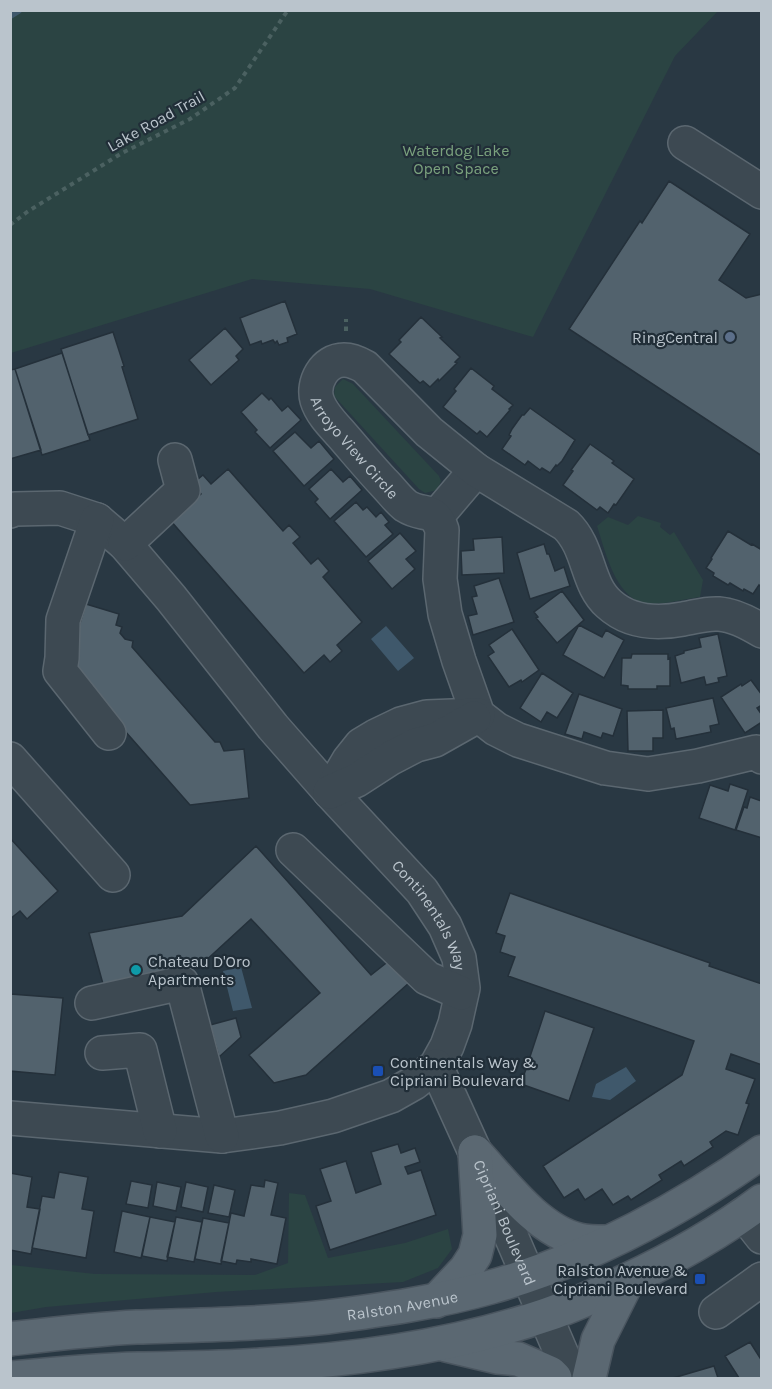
<svg xmlns="http://www.w3.org/2000/svg" width="772" height="1389" viewBox="0 0 772 1389" font-family="Karla,sans-serif">
<style>
.green{fill:#2b4443}
.water{fill:#3f586b}
.lines{fill:none;stroke-linecap:round;stroke-linejoin:round}
.stream{stroke:#3f586b;stroke-width:8}
.building{fill:#52626d;stroke:#24303a;stroke-width:1.5}
.minor-casing{stroke:#5b6770;stroke-width:36}
.major-casing{stroke:#4a555f;stroke-width:36}
.path{stroke:#4b6161;stroke-width:4;stroke-dasharray:4.5 4.5;stroke-linecap:butt}
.minor{stroke:#3d4952;stroke-width:33}
.major{stroke:#5b6872;stroke-width:33}
.service-dot{fill:#5c6f8a;stroke:#212e38;stroke-width:2}
.culture-dot{fill:#0f9aa8;stroke:#212e38;stroke-width:2}
.transit-dot{fill:#1a4fb4;stroke:#212e38;stroke-width:2}
.labels{text-anchor:middle;dominant-baseline:central;stroke-width:4.5;stroke-linejoin:round;paint-order:stroke}
.street-label{font-size:16px;fill:#bac4cc;stroke:#212e38}
.park-label{font-size:16px;fill:#7aa17d;stroke:#212e38}
.poi-label{font-size:16px;fill:#bac4cc;stroke:#212e38;text-anchor:end}
</style>
<rect width="100%" height="100%" fill="#293843"/>
<path class="green" d="M11 10H718V11L675 56 533 337 370 289 252 279 11 353Z
M343 379 353 384 439 476 441 481 437 490 425 493 419 489 334 396 335 387Z
M638 516 661 523 660 527 670 535 674 532 703 580 700 597C684 599 660 606 644 603 615 597 605 550 597 526L608 517 628 525Z
M289 1193 305 1195 328 1258 405 1243 448 1229 452 1249 438 1268 403 1282 216 1292 46 1307 11 1313V1265L95 1274 255 1275 288 1263Z"/>
<path class="water" d="M386 626 414 658 398 671 371 639Z
M241 967 252 1008 233 1011 223 971Z
M626 1067 636 1081 610 1100 592 1097 596 1084Z"/>
<g class="lines">
<path class="stream" d="M10 15 18 10"/>
</g>
<path class="building" d="M669 181 750 234 719 280 746 298 762 294V456L569 329 640 221 642 223Z
M285 301 297 334 287 338 288 342 279 345 277 341 275 343 273 340 262 344 261 341 250 345 240 318Z
M421 317 442 337 440 338 460 357 455 362 457 363 439 381 438 379 430 387 423 381 420 383 389 354 401 342 399 340Z
M225 328 243 349 236 356 239 360 211 385 189 360Z
M113 332 124 366 122 367 138 419 88 435 61 349Z
M62 353 90 440 42 455 15 369Z
M471 368 494 386 492 389 513 405 509 409 510 410 487 437 480 431 477 434 443 407 456 391 454 389Z
M15 369 41 450 10 459V370Z
M262 393 269 400 271 398 282 411 288 406 301 420 270 448 255 432 257 430 241 412Z
M530 408 575 440 562 461 557 466 556 465 550 473 542 468 540 470 528 461 525 465 502 449 511 436 509 435 512 429 522 415H524Z
M295 432 311 448 319 441 334 459 304 486 273 451Z
M590 444 614 461 612 463 634 479 616 505 614 504 608 513 600 507 597 510 563 485 573 471 571 470Z
M228 469 283 531 289 525 300 537 293 543 311 564 318 558 329 571 323 577 362 622 337 645 342 651 330 662 324 655 304 673 170 520 201 494 192 484 203 475 211 484Z
M331 469 343 482 350 476 362 490 330 519 315 502 318 499 309 489Z
M356 502 363 510 367 507 376 517 381 512 389 522 385 525 393 534 366 557 334 521Z
M728 531 751 545 752 544 762 550V584L760 586 759 585 753 594 744 589 743 591 730 583 728 585 713 576 714 573 706 568 712 559 711 558Z
M400 533 416 551 406 559 415 569 392 589 368 561Z
M502 537 504 573 462 575 461 551 474 550 473 539Z
M544 544 547 554H549L555 571 564 567 570 586 530 599 517 553Z
M499 578 514 622 473 635 468 616 477 614 472 597 477 596 474 586Z
M562 591 584 620 557 643 536 618 538 617 534 612Z
M86 604 119 614 116 625 122 627 120 633 125 639 133 641 132 647 215 742H220L224 751 244 749 249 798 190 805 67 665Z
M579 625 602 637 606 630 624 640 604 678 563 655Z
M512 629 539 670 522 682 521 680 509 687 488 656 494 652 489 645Z
M718 634 727 676 718 678 719 682 706 685 704 677 681 683 675 656 684 653V651L701 647 699 638Z
M632 654H668V659L670 658V686H657V689H628V686L621 685 622 658H631Z
M542 673 573 693 557 718 547 712 541 722 520 708Z
M751 680 762 695V705L757 708 762 715V722L745 733 721 697 741 684 742 686Z
M579 694 622 709 613 736 603 733 601 738 584 732 582 739 565 734Z
M713 698 719 724 710 726 711 732 676 739 674 728 671 729 666 708Z
M663 710V738H653V751H628L627 711Z
M730 784 748 790 735 830 699 818 710 785 728 791Z
M750 797 761 801 762 800V838L736 830 744 807 747 808Z
M10 838 58 891 27 919 20 911 10 919Z
M256 846 371 975 390 960 410 982 306 1075 274 1083 249 1055 320 993 251 919 202 964 103 984 89 933 182 916Z
M510 893 710 963 709 966 762 984V1065L731 1054 726 1069 755 1079 746 1103 749 1104 738 1135 726 1131 710 1142 713 1147 684 1166 681 1161 659 1175 662 1180 631 1200 628 1196 613 1205 602 1189 585 1200 578 1189 564 1198 543 1166 682 1075 694 1041 508 976 515 957 500 952 505 936 496 933Z
M10 994 63 998 55 1075 10 1071Z
M545 1011 594 1028 569 1101 521 1084Z
M236 1018 241 1037 219 1057 210 1025Z
M398 1144 401 1153 415 1148 420 1162 405 1167 408 1174 421 1170 436 1215 330 1250 316 1206 331 1201 320 1169 346 1161 356 1193 381 1184 371 1152Z
M59 1172 88 1177 82 1209 94 1211 86 1258 32 1248 42 1196 54 1198Z
M10 1173 32 1177 27 1207 40 1209 31 1254 10 1250Z
M265 1180 278 1183 271 1215 286 1218 277 1264 251 1259V1262L237 1260 236 1264 221 1261 231 1213 244 1216 251 1185 264 1187Z
M131 1181 152 1185 148 1208 126 1204Z
M157 1182 181 1187 176 1211 153 1206Z
M186 1182 208 1187 203 1212 181 1207Z
M214 1185 235 1190 229 1217 208 1213Z
M122 1211 150 1217 141 1258 114 1252Z
M150 1217 175 1222 167 1261 142 1256Z
M176 1217 202 1222 194 1262 167 1257Z
M203 1218 229 1223 221 1264 195 1259Z
M750 1342 762 1361V1378H739L725 1356Z
M714 1366 718 1378H673Z"/>
<g class="lines">
<g class="minor-casing">
<g id="minor">
<path d="M685 143 762 192"/>
<path id="s1" d="M10 511 15 509 60 508 97 520 125 544 171 598 273 727 330 792 422 891 445 926 459 958 463 988 455 1024 447 1046 436 1066 414 1083 391 1096 333 1116 280 1128 222 1136 10 1118"/>
<path d="M436 517 476 470"/>
<path d="M97 520 63 620 62 658 60 671 109 733"/>
<path d="M125 544 183 490 175 460"/>
<path id="s2" d="M762 631C749 623 734 615 719 614 706 613 695 617 683 619 657 624 630 623 609 604 586 584 590 548 566 525L476 470 429 432 365 367C358 363 352 360 344 360 324 360 312 383 317 400 321 413 332 424 341 434 355 450 369 467 384 483 391 490 398 500 406 506 423 517 434 506 442 530L440 579 445 614 459 661 478 715 496 729 518 740 605 768 648 774 698 766 756 752 762 757"/>
<path d="M10 759 113 875"/>
<path d="M330 792 349 760 361 745 376 736 401 724 427 717 478 715"/>
<path d="M330 792 357 780 391 758 416 745 435 740 474 718"/>
<path d="M293 850 427 978 461 993"/>
<path d="M92 1003 182 983 222 1136"/>
<path d="M102 1053 140 1050 160 1131"/>
<path id="s3" d="M436 1066 475 1152 572 1378"/>
<path d="M744 1214 762 1237"/>
<path d="M716 1312 762 1279"/>
</g>
</g>
<g class="major-casing">
<g id="major">
<path d="M475 1152C503 1182 537 1230 579 1240 588 1242 597 1242 606 1242"/>
<path d="M436 1301 466 1269 475 1255 480 1235 475 1152"/>
<path id="s4" d="M10 1339C53 1334 94 1329 137 1327 200 1325 264 1324 327 1317 382 1310 438 1302 491 1287 587 1260 681 1209 762 1152"/>
<path d="M446 1345 497 1357 518 1359 550 1373 555 1378"/>
<path d="M12 1378C54 1374 96 1370 138 1369 179 1368 220 1368 261 1365 356 1360 455 1346 546 1315 573 1306 599 1294 625 1281 673 1259 719 1233 762 1201"/>
<path d="M589 1378 598 1340 628 1280"/>
</g>
</g>
<path class="path" d="M10 225 27 212 122 153 190 119 235 88 288 10
M346 331V319"/>
<use href="#minor" class="minor"/>
<use href="#major" class="major"/>
</g>
<circle class="service-dot" cx="730" cy="337" r="6"/>
<circle class="culture-dot" cx="136" cy="970" r="6"/>
<g class="transit-dot">
<rect x="372" y="1065" width="12" height="12" rx="3"/>
<rect x="694" y="1273" width="12" height="12" rx="3"/>
</g>
<g class="labels">
<g class="street-label">
<text transform="translate(156 121) rotate(-29)">Lake Road Trail</text>
<text stroke="none"><textPath href="#s2" startOffset="648">Arroyo View Circle</textPath></text>
<text stroke="none"><textPath href="#s1" startOffset="608">Continentals Way</textPath></text>
<text stroke="none"><textPath href="#s3" startOffset="171">Cipriani Boulevard</textPath></text>
<text stroke="none"><textPath href="#s4" startOffset="394">Ralston Avenue</textPath></text>
</g>
<g class="park-label">
<text x="456" y="150">Waterdog Lake<tspan x="456" dy="18">Open Space</tspan></text>
</g>
<g class="poi-label">
<text x="718" y="337">RingCentral</text>
<text x="148" y="961" text-anchor="start">Chateau D'Oro<tspan x="148" dy="18">Apartments</tspan></text>
<text x="390" y="1062" text-anchor="start">Continentals Way &amp;<tspan x="390" dy="18">Cipriani Boulevard</tspan></text>
<text x="688" y="1270">Ralston Avenue &amp;<tspan x="688" dy="18">Cipriani Boulevard</tspan></text>
</g>
</g>
<rect width="772" height="1389" fill="none" stroke="#bac4cc" stroke-width="24"/>
</svg>
